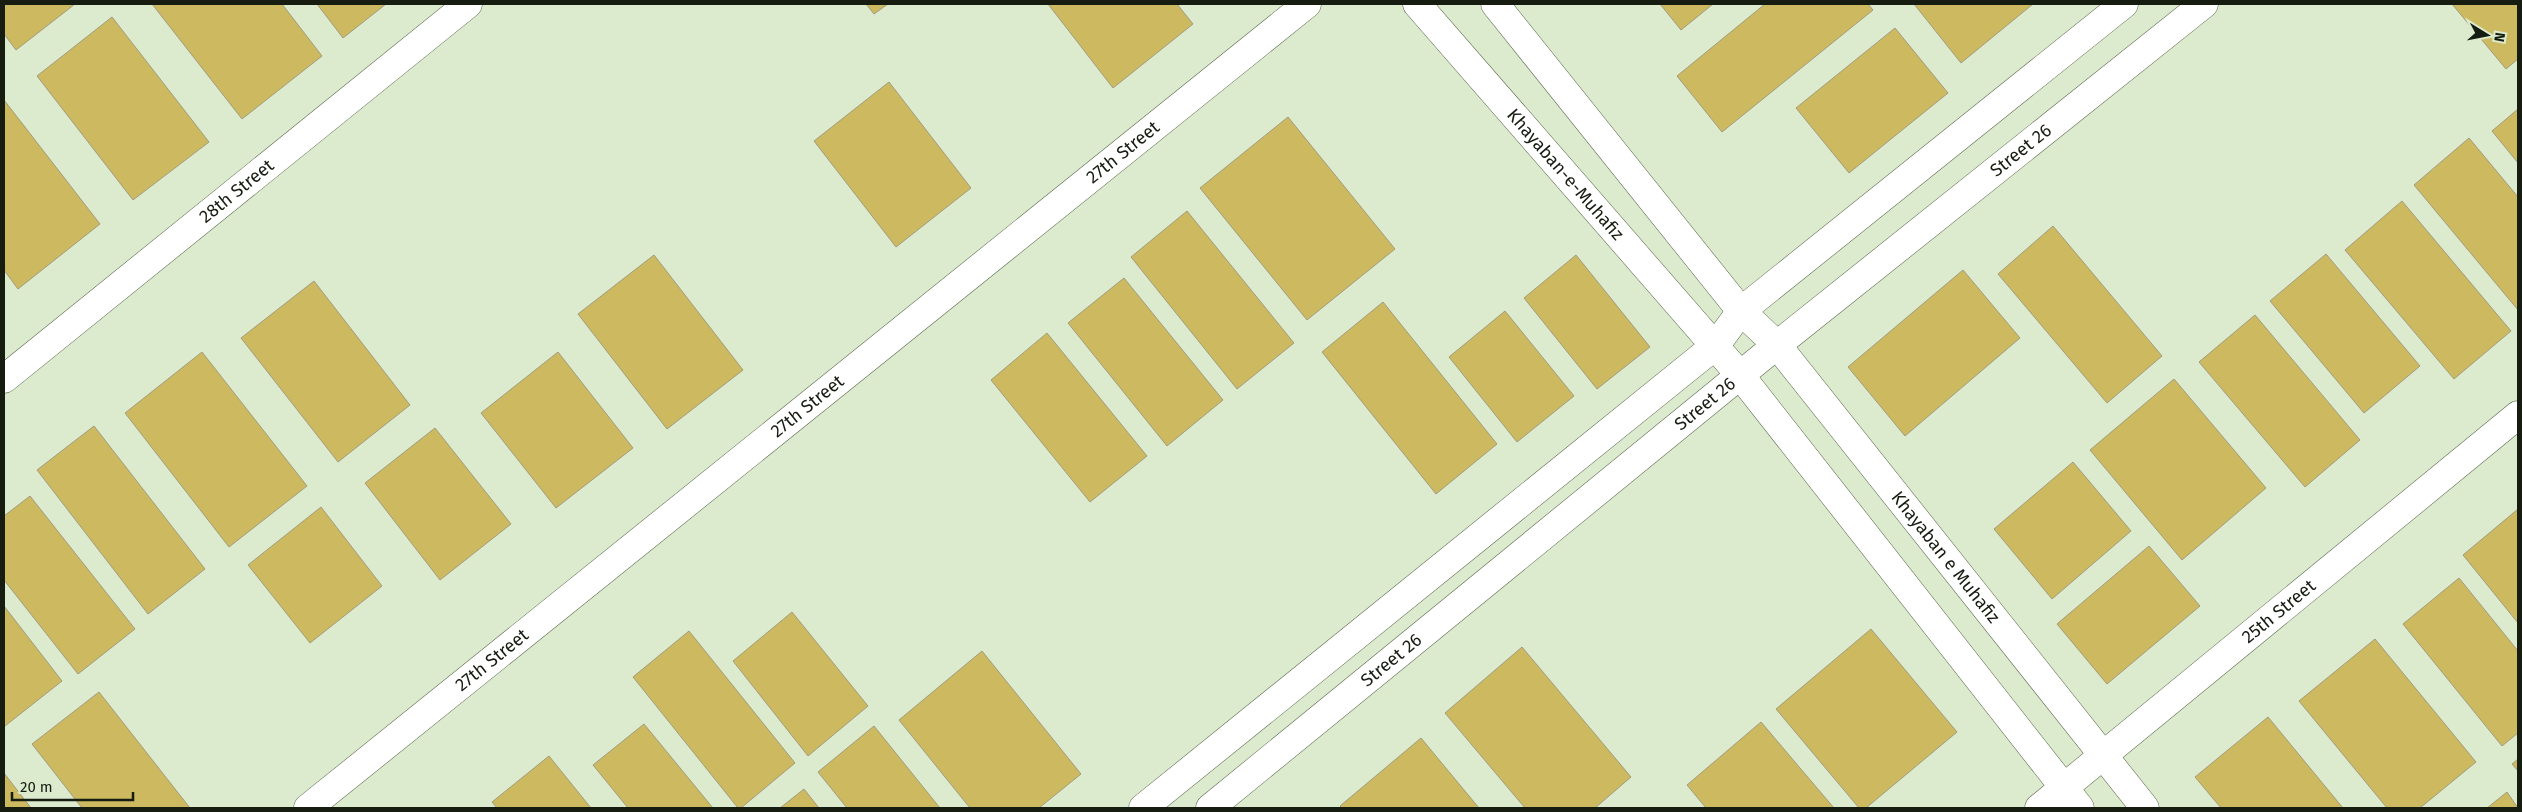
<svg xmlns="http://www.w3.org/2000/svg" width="2522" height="812" viewBox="0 0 2522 812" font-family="'Fira Sans',sans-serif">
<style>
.building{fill:#ccb960;stroke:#a29c7e}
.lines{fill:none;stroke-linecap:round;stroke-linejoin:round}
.street-casing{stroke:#59664c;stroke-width:29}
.secondary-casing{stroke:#59664c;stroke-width:29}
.street{stroke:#fff;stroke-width:28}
.secondary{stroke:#fff;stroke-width:28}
.labels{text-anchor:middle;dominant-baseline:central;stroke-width:4.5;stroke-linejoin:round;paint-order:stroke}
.street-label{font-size:18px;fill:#171c11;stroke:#dceacd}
</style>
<rect width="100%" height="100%" fill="#dceacd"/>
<path class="building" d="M4 4H75L16 50 4 34Z
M152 4H282L322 56 242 119Z
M317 4H386L343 38Z
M866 4H888L874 14Z
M1048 4H1177L1193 24 1113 88Z
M1660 4H1713L1681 30Z
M1765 4H1868L1873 10 1722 132 1677 76Z
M1914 4H2033L1961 63Z
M2452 4H2518V59L2506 69Z
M112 17 209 142 133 200 37 76Z
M1895 28 1948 93 1849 173 1796 108Z
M889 82 971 188 896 247 814 141Z
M4 100 100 224 18 289 4 270Z
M2518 109V163L2492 131Z
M1288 117 1395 249 1307 320 1200 188Z
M2469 138 2518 197V310L2414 185Z
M2402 201 2511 331 2454 379 2345 250Z
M1187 211 1294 343 1237 389 1131 257Z
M2053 226 2162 356 2107 403 1998 274Z
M2326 254 2420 366 2364 413 2270 301Z
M654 255 743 370 667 429 578 314Z
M1576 255 1650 347 1597 389 1524 298Z
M1963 270 2020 338 1905 436 1848 367Z
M1124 278 1223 400 1167 446 1068 323Z
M314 281 410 405 338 462 241 338Z
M1383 302 1497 444 1436 494 1322 352Z
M1505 311 1574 396 1517 442 1449 357Z
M2255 315 2360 440 2305 487 2199 362Z
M1047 333 1147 456 1090 502 991 380Z
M202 352 307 486 229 547 125 413Z
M558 352 633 448 556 508 481 413Z
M2174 379 2266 488 2182 560 2090 450Z
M94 426 205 569 148 614 37 470Z
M435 428 511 524 440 580 365 483Z
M2073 462 2131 531 2052 599 1994 529Z
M30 496 135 629 78 674 4 580V516Z
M321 507 382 586 310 643 248 565Z
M2518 509V623L2463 555Z
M2149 546 2200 606 2107 684 2057 624Z
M2459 578 2518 651V733L2502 746 2403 624Z
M4 606 62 681 5 726 4 725Z
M792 612 868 706 808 756 733 661Z
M1871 629 1957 732 1866 808H1859L1776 709Z
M689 631 795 763 741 808H738L633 677Z
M2375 639 2476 762 2420 808H2387L2299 701Z
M1522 647 1631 777 1595 808H1525L1445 713Z
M982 651 1081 774 1039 808H970L899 720Z
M99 692 190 808H82L32 744Z
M2268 717 2343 808H2221L2195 777Z
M1761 722 1834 808H1706L1687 785Z
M644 724 713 808H628L593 765Z
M874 726 940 808H847L818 772Z
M1421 738 1479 808H1342L1340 806Z
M549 756 591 808H497L492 802Z
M2518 759V771L2512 764Z
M4 773 31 808H4Z
M804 789 819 808H780Z
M2507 792 2518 808H2487Z"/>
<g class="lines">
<g class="street-casing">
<g id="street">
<path id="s1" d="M4 379 468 4"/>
<path id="s2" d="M308 808 1307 4"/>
<path id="s3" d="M2039 808 2518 415"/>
</g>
</g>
<g class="secondary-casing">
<g id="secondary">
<path id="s4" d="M1417 4 1740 375 2080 808"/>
<path id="s5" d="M1495 4 1741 311 1777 345 2145 808"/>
<path d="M1143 808 1716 345 1741 311 2124 4"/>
<path id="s6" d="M1210 808 1777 345 2204 4"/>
</g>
</g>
<use href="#street" class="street"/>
<use href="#secondary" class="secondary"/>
</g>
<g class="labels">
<g class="street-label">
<text stroke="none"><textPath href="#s6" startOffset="1044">Street 26</textPath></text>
<text stroke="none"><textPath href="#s2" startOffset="1046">27th Street</textPath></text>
<text stroke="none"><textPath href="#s4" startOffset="226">Khayaban-e-Muhafiz</textPath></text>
<text stroke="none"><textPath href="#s1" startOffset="299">28th Street</textPath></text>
<text stroke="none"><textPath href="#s6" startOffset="639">Street 26</textPath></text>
<text stroke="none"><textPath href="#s2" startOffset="641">27th Street</textPath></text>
<text stroke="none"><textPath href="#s5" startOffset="714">Khayaban e Muhafiz</textPath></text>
<text stroke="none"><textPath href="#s3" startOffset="310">25th Street</textPath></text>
<text stroke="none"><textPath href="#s2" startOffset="236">27th Street</textPath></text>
<text stroke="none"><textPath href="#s6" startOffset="234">Street 26</textPath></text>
</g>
</g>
<rect width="2522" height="812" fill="none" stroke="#171c11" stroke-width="10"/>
<g transform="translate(2487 35) rotate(100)" stroke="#dceacd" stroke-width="4" paint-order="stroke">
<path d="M0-4L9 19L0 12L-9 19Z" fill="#171c11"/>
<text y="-8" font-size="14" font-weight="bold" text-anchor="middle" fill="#171c11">N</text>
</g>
<path d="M12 792v8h121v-8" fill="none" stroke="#171c11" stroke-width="2.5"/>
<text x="20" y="792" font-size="15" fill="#171c11" stroke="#dceacd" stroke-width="4" paint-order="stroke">20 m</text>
</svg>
